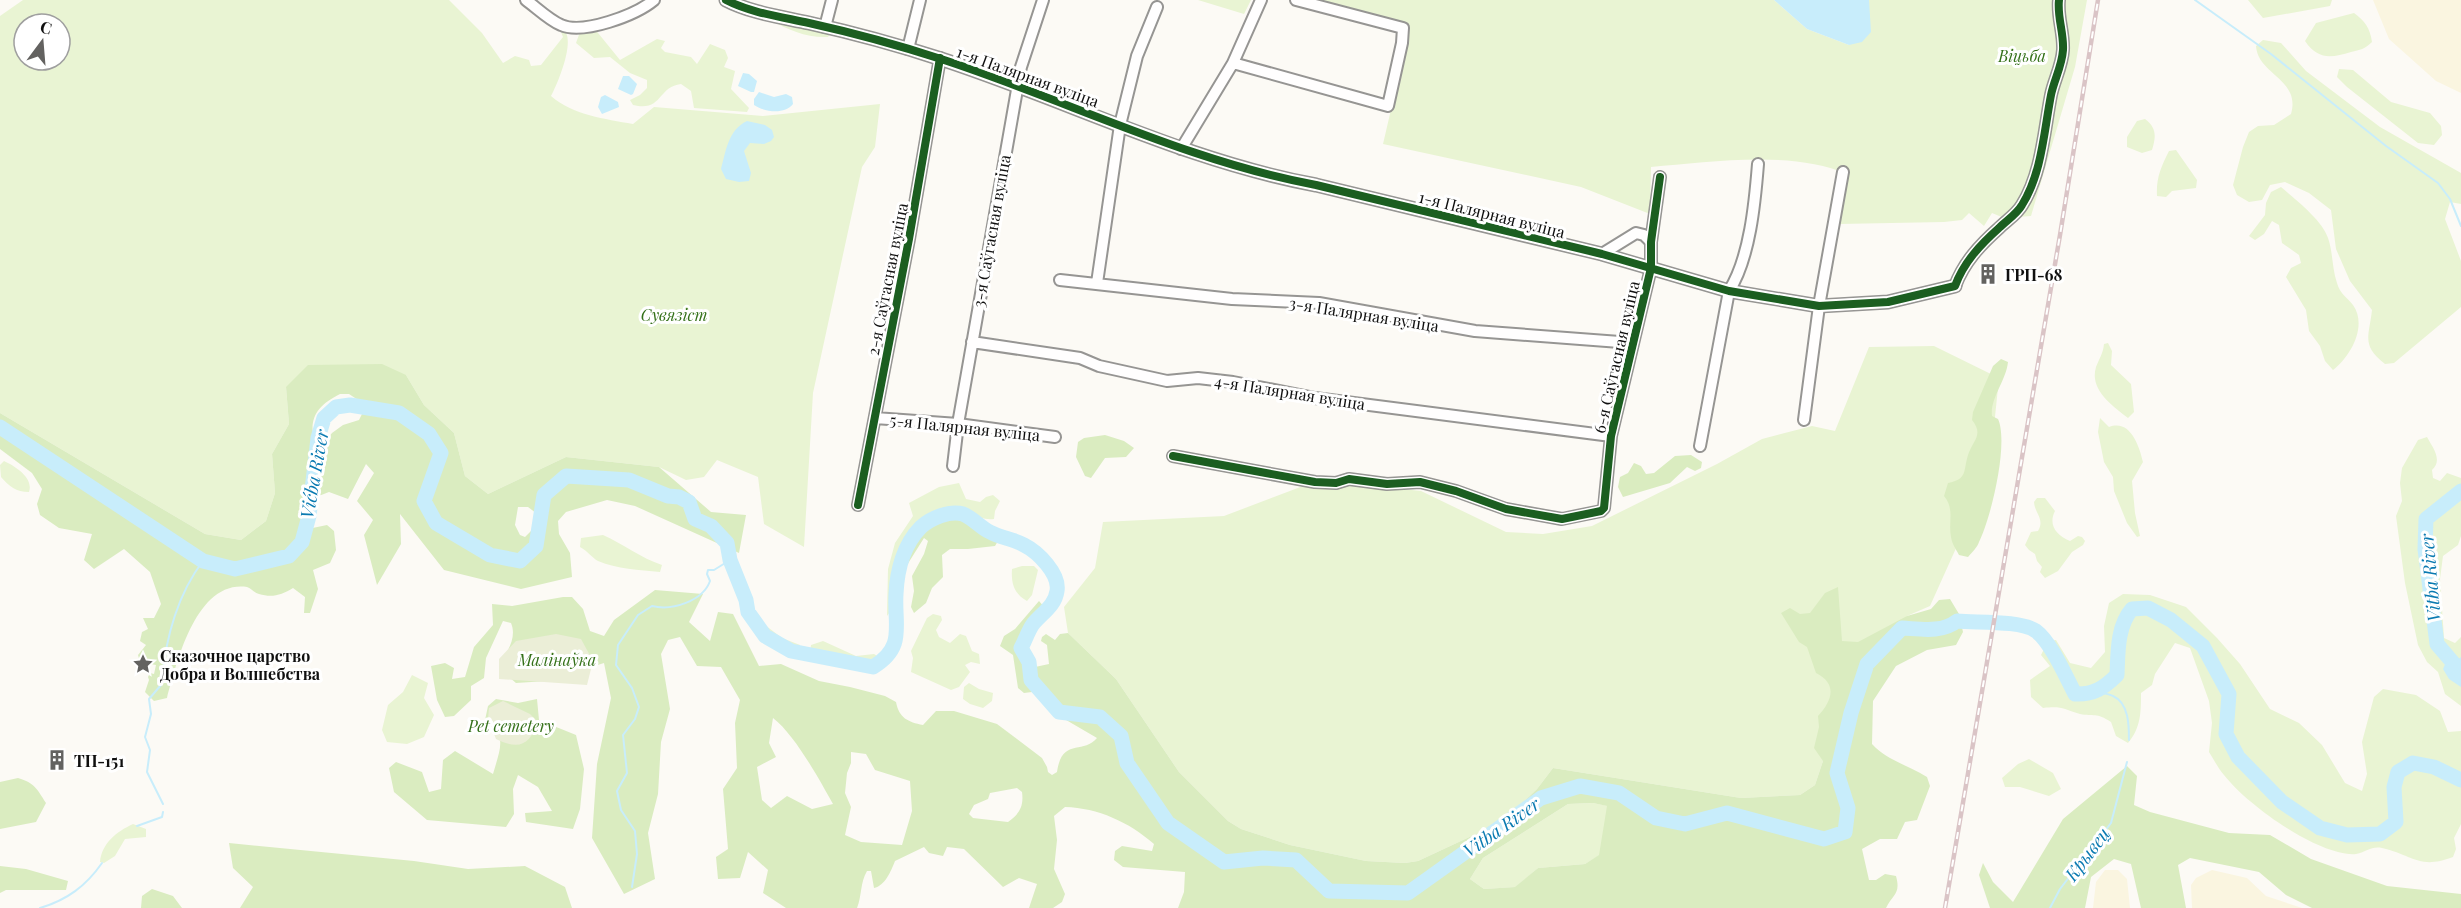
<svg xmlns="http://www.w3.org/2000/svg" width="2461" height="908" viewBox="0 0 2461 908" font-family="'Playfair Display',serif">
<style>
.farmland{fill:#faf5e0}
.green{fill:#e9f4d3;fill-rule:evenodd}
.forest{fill:#daecc0;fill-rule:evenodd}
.cemetery{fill:#ebeed7}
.water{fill:#c8edfb}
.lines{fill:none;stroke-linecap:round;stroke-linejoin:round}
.stream{stroke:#c8edfb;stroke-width:2}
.river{stroke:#c8edfb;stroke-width:15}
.minor-casing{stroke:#969593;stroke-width:14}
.tertiary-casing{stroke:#969593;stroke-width:15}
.minor{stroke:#fffefe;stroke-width:10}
.tertiary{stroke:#fffefe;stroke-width:12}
.rail-casing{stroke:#dac4c6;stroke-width:4.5}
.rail{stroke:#fff;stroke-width:2;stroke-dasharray:7;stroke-linecap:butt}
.cycleway-casing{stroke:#fff;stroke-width:11}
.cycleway{stroke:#1b5e20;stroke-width:8}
.labels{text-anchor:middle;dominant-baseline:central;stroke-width:6;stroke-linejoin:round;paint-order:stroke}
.park-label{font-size:16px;font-style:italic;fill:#337018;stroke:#fff}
.street-label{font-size:16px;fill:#101010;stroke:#fff}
.poi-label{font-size:16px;font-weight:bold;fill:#101010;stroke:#fff;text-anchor:start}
.water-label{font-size:18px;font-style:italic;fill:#0a7ab1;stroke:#fff}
</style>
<rect width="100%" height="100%" fill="#fcfaf5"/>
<path class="farmland" d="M2373 0H2461V93L2436 81 2389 39Z
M2105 870H2118L2127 879 2130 908H2093L2096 882Z
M2212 870 2247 878 2266 896 2302 908H2192L2191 885 2196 878Z"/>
<path class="green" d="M23 0H449L482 33 503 63 515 56 529 60 531 66 541 65 563 37 561 32 566 33C573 46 558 83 551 96 573 115 605 119 633 124L654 107 763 116 880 104 875 147 862 167 813 393 804 547 764 524 758 477 717 460 704 477 686 480 659 467 566 457 488 494 465 476 454 433 424 405 406 375 286 387 289 424 272 454 275 493 266 521 241 540 205 534 0 413V16ZM24 24H60V60H24Z
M1198 0H1251L1244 14Z
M1304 0H1774L1807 29 1849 45 1869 14V0H2087L2075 67 2031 216 2004 218 1992 213 1984 226 1969 213 1962 220 1944 222 1839 224 1847 174C1792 150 1710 162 1651 167L1650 214 1581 187 1383 144 1409 32 1400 23Z
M2248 0H2332L2330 6 2263 18Z
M2354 13C2365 21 2370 28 2372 42 2365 49 2360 50 2351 52 2331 58 2318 60 2305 41L2316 23Z
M771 20 830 32V34L828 37C807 38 788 30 771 20Z
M594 28 620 60 657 39 665 41 661 48 665 52 691 57 697 64 710 44 725 50 728 58 724 67 735 71 731 89 749 108 747 112 694 108 691 91 681 84C657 87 663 112 633 105L630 100 640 95 647 88V80L630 73 610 57 594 58 576 43 580 32Z
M2263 40 2281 43 2306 71 2380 127 2461 173V204L2450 202 2445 219 2461 261V307L2394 363 2385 364C2361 345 2369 337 2372 310L2350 281 2336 249 2331 210 2309 193 2285 182 2270 185 2262 200 2249 202 2237 195 2233 185 2243 147 2249 132 2258 126 2274 125 2291 114C2301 79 2258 75 2256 46Z
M2339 69 2353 70 2391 102 2430 113 2441 126 2442 135 2434 145 2418 143 2347 87 2337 77Z
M2145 119C2157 128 2156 137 2152 150L2142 153 2127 147V137L2137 121Z
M2176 150 2197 180 2196 188 2172 191 2166 197 2157 196C2156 178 2161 167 2169 151Z
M2281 187C2295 199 2323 221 2328 238 2333 252 2332 269 2337 283 2340 294 2347 297 2353 305 2368 326 2350 357 2333 370L2325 361 2320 346 2309 331 2306 310 2286 277 2291 268 2301 263 2299 255 2282 243 2279 225 2272 221 2264 234 2255 240 2249 236 2265 215 2266 203 2271 192Z
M2108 343 2112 351 2111 365 2131 384 2134 412 2128 418C2113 406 2089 390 2096 367 2099 359 2103 354 2104 344Z
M1934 346 1999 378 1989 475 1930 606 1907 616 1823 761 1815 785 1800 795 1741 798 1553 768 1537 789 1516 809 1478 833 1418 861 1405 863 1366 861 1290 845 1241 829 1228 821 1179 772 1116 679 1068 633 1064 607 1095 568 1103 522 1224 516 1303 486 1356 484 1421 491 1506 532 1543 534 1592 526 1717 464 1762 439 1812 426 1835 431 1869 347Z
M2100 418 2109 427C2130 419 2139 445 2143 462L2132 481 2135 513 2140 536 2137 537 2127 523 2114 491 2113 477 2104 462 2098 432Z
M2427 437C2433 448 2443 460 2432 470L2433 478 2440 481 2447 473 2461 478V536L2458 545 2443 556 2440 579 2444 638 2455 643 2461 637V706L2445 694 2438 672 2427 662 2418 645 2405 583 2396 516 2402 501 2400 483 2402 468 2418 440Z
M4 461C15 466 34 478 29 492 16 492 9 486 1 477L0 465Z
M959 483 966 499 980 502 986 497 993 495 1000 501 995 511 994 519C976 521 963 507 945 510 917 515 897 551 894 576 893 590 896 606 887 616L888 569 895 543 913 516 909 503 939 487Z
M2037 498H2045L2055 511C2048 525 2056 535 2070 541L2078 536 2082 537 2085 541 2083 545 2072 552 2058 571 2045 578 2040 572 2042 567 2037 561 2035 554 2029 550 2025 545 2031 532 2038 531C2045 519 2035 514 2034 502Z
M603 535C623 544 641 558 662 565L660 572C639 570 617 569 598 561 592 558 588 551 580 547L581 538Z
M1022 566H1034L1038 570 1032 595 1027 601C1014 594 1011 583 1012 569Z
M2123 594 2150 595 2186 607 2217 638 2240 664 2270 709 2299 723 2322 745 2345 783 2362 791 2367 774 2362 742 2374 697 2383 689 2416 695 2440 711 2448 732 2461 731V824L2454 838 2456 849 2453 857C2419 870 2413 855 2382 848 2371 846 2367 852 2356 854 2351 855 2343 853 2338 852 2302 843 2247 804 2224 775 2218 768 2214 760 2209 752L2212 723 2209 701 2190 648 2175 643 2155 674 2152 685 2141 693C2141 712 2141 728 2128 743L2116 736 2111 722C2096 712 2094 717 2080 714 2062 709 2063 706 2043 708L2031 697 2030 680 2050 666 2041 655 2048 641 2056 640 2070 663 2091 668 2105 652 2104 626 2109 603Z
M933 614 941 616 942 620 936 630 939 637 950 643 960 634 966 636 972 651 979 654 980 664 971 662 965 665 970 672 959 687 951 690 911 672 913 658 911 651 927 618Z
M757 619 782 638 800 645V651L796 655C782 654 757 635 752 621Z
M823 641 856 656 874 654 882 659 873 668C854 670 826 664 810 653L811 645Z
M412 675 428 683 424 698 434 715 424 737 407 744 387 742 382 730 388 705 403 692Z
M969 683 979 689 993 693 992 701 983 708 970 704 963 699 964 687Z
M2029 759 2053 773 2061 789 2049 796 2020 787H2005L2002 778 2018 764Z
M1593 803 1608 806 1600 855 1585 864 1538 868 1516 887 1484 889 1470 879 1483 858 1568 804Z
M133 824 146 829V837L125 839 115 856 104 863 100 862C102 843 116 832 133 824Z"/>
<path class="forest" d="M2001 359 2008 362C2006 381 1990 398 1992 416L1998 419C2009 443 1991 518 1979 542 1977 548 1972 552 1968 557L1959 555C1956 549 1952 544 1951 537 1948 522 1955 509 1944 496L1948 483C1968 479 1963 471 1968 455 1973 440 1984 435 1972 420L1973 412 1993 366Z
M382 364 406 375 424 405 454 433 465 476 488 494 566 457 659 467 711 512 746 515 739 553 635 506 607 500 566 512 558 521 559 534 570 553 572 577 521 589 444 570 400 514 401 544 377 585 364 535 373 520 357 501 374 473 366 464 348 499 329 492 311 499 303 530 327 525 334 531 336 550 330 563 313 570 318 589 310 613H304L305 597 293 588C282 595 272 598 259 594 254 593 251 588 247 587 196 580 177 662 167 698L154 701 145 692 149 680 148 677 150 673 154 674 156 665 140 662 138 655 146 645 140 641 142 632 148 629 143 618H154L161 604 150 572 124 549 94 569 84 560 92 534 59 528 40 515 37 504 42 489 32 473 0 449V413L205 534 241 540 266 521 275 493 272 454 289 424 286 387 308 365ZM340 394H349L361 402 363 412 359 420 343 425 332 433 321 447 316 446C307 420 316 406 340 394ZM518 507H528L540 516V522L525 537 520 535 515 525Z
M1105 435 1124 441 1134 448 1126 457 1105 458 1091 478 1085 476 1076 457 1078 442 1084 438Z
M1691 455 1702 462 1701 468 1695 471 1687 467 1670 483 1623 497 1618 487 1620 477 1628 473 1634 463 1641 466 1646 474 1654 473 1675 456Z
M957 517 998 541 995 546 968 549H950L942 555 943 577 932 588 926 603 914 613 911 607 914 591 912 576 924 554 928 541 924 538 907 565 903 567C912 537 927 524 957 517Z
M1838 587 1842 641 1858 642 1907 616 1931 609 1939 600 1950 599 1959 614 1963 632 1956 645 1927 650 1896 666 1873 701 1872 744C1888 761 1908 765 1927 777L1930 786 1917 820 1905 822 1897 839H1880L1862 849 1869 880H1876L1885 874 1896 876C1901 894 1893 894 1886 908H1178L1184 892 1185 872 1123 867 1114 860 1115 851 1122 846 1152 851 1154 844C1129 822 1098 808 1065 807L1054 816 1057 840 1054 869 1065 894 1062 902 1053 908H1029L1037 884 1019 878 1003 887 964 849 947 847 943 856 929 853 924 847 895 861C891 871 885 886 874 888L871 871H867C860 883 862 895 857 908H786L763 893 768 870 748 852 740 878 718 879 716 857 728 849 723 789 737 768 735 723 740 700 721 667 697 666 680 637 668 640 661 654 670 709 661 742 658 794 648 833 655 879 624 894 592 838 597 764 611 698 604 663 547 681 516 683 509 677 500 664C508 651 517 637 511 623L503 621 486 658 484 678 471 686V700L454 716 445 717 437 700 431 666 445 663 454 668 452 679 465 677 474 647 493 625 492 604 512 606 563 597H572L583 609 590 631 604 636 614 620 655 590 703 594 689 622 710 641 718 612 733 614 759 666 781 664 819 681 850 687 885 696 896 702C899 718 908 722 923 725L936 711H954L997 724 1042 758 1047 767 1048 772 1052 775 1057 772C1062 737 1083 755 1097 738L1049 710 1032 692 1024 693 1018 688 1013 655 1000 646 1004 636 1015 629 1039 601 1045 608 1026 649 1035 667 1049 664 1047 645 1041 641 1042 637 1046 634 1055 640 1060 634 1068 633 1116 679 1179 772 1228 821 1241 829 1290 845 1366 861 1405 863 1418 861 1478 833 1516 809 1537 789 1553 768 1741 798 1800 795 1815 785 1823 761 1814 748 1819 727 1818 716C1832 701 1838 684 1816 673L1807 647 1799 642 1781 613 1790 608 1800 614 1810 613 1825 593ZM773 718C795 735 819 779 833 804L812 809 787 796 771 808 762 800 757 767 776 757 769 743ZM851 752 866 754 875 770 910 781 912 811 902 845 861 842 845 835 851 807 845 793 847 773 851 763ZM1017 788 1022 792C1024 807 1019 814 1008 822L973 818 969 814 974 805 988 799 990 793ZM1593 803 1607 806 1599 855 1585 864 1538 868 1515 887 1484 889 1470 879 1483 858 1568 804Z
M496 699 518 703 537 699 539 720 576 735 584 769 580 809 573 829 526 822 525 813 552 811 538 787 518 775 513 789 514 814 506 827 427 820 394 792 389 768 396 762 422 772 429 792 441 789 443 760 455 751 493 774C499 752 509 734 485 720L488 706Z
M2127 766 2137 776 2134 805 2150 812 2229 833 2270 835 2311 859 2387 886 2461 894V908H2312L2286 895 2259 872 2190 858 2178 865 2186 908H2141L2131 864 2114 859 2091 877 2085 908H1990L1979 875 1983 863 1993 882 2013 902 2063 819Z
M18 778C35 783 37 789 46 803L36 822 0 829V782Z
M229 843 414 861 468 869 525 866 565 887 572 908H240L253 887 233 868Z
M0 866 26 869 68 881 66 890H6L0 893Z
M152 889 173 896 182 908H141L142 896Z"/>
<path class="cemetery" d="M556 634 581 639 593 661 587 685 499 679V659L516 641Z
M503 701 530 714 537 721C531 746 518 750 496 739L488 719 489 708Z"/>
<path class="water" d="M1774 0H1869L1871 32 1862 42 1849 45 1807 29Z
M743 73 749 74 757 81 754 92H751L738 86Z
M623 76H629L637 84 633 94 631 95 618 89Z
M759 92 774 97 786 94 792 97 793 104C785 115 764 112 754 105V99Z
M605 95 618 102 619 107 602 114 598 107 601 97Z
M747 121 765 125 772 130 774 137 771 141 764 144 750 143 744 151 751 173 749 181 739 182 726 179 721 169C726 151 728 130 747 121Z
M2461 657V687L2449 679 2443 669 2446 662 2453 664Z"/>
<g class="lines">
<path class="stream" d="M2195 0 2271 54 2386 146 2438 183 2450 199 2461 226
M161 677H163C165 638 179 592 203 561
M163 677 161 685 149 699 151 714 145 737 150 750 147 772 163 804
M2094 692C2100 693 2108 693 2113 696 2129 703 2129 726 2129 740
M137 826 162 817 163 812
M632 887 637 854 635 831 621 810 617 791 627 773 623 735 635 719 639 707 632 688 616 665 618 645 638 615 652 606C672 611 703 601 710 581L707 574 708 570H714L730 560
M40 908C67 900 86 886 102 863
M2050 908 2060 889 2111 823 2127 762"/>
<path class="river" d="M0 427 203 561 235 569 289 556 302 542 309 516 318 438 324 418 336 407 350 405 399 413 429 434 441 453 424 501 436 523 490 555 520 561 536 546 544 495 566 476 629 480 668 496 679 497 689 502 695 519 711 526 727 543 730 560 746 600 748 612 765 636 791 651 873 667C906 647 894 626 896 594 897 570 904 544 921 527 931 518 950 510 963 514 973 518 981 528 990 532 1001 538 1014 539 1024 545 1038 552 1060 574 1057 591 1055 606 1042 613 1033 624 1028 631 1025 641 1021 648L1029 662 1031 680 1059 712 1100 717 1121 736 1127 763 1168 823 1224 862 1263 858 1296 860 1329 891 1408 893 1541 798 1580 786 1619 793 1656 818 1685 824 1727 813 1824 839 1845 832 1848 808 1837 773 1851 713 1867 664 1902 628C1921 629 1942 633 1957 621 1977 623 2020 620 2036 631 2051 642 2066 677 2075 694 2093 695 2104 688 2117 675 2118 653 2117 626 2132 609L2148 608 2171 620 2203 646 2229 694 2226 734 2238 757 2282 802 2320 828 2347 835 2380 834 2396 822 2394 787 2398 772 2413 763 2434 767 2461 780
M2461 491 2426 519 2425 549 2437 644 2461 672"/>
<g class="minor-casing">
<path id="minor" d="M526 0C537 8 549 20 561 25 583 35 636 15 654 0
M825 27 832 0
M908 49 920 0
M1233 63 1388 106 1402 43 1403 28 1296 0
M1181 149 1233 63 1261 0
M1602 254 1636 233 1644 235 1651 242
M1060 280 1232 299 1319 303 1475 331 1633 343
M1097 283 1120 125 1137 56 1157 7
M1955 286C1964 262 1980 245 1999 228 2006 221 2017 214 2022 205 2042 173 2044 131 2051 95 2054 80 2062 66 2063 50 2064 33 2057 17 2059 0
M972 342 1080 358 1099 366 1167 381 1198 378 1233 382 1315 398 1611 436
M875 418 958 424 1055 437
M1804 420 1819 306 1843 172
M1700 446 1729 291C1750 258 1755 202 1758 164
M1173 456 1315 482 1336 483 1349 479 1387 484 1420 482 1456 491 1506 509 1562 519 1601 511 1604 508 1611 436 1651 268V242L1660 177
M953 466 958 424 1021 67 1043 0
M858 505 909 239 940 58"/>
</g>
<g class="tertiary-casing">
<path id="tertiary" d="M726 0C751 13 782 17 809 23 854 33 898 45 941 59 1067 100 1186 161 1316 185L1602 254 1729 291 1819 306 1888 302 1955 286"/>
</g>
<use href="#minor" class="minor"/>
<use href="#tertiary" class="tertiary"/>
<g class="rail-casing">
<path id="rail" d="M1945 908 2060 235 2098 0"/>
</g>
<use href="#rail" class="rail"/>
<g class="cycleway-casing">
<path id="cycleway" d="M726 0C751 13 782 17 809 23 854 33 898 45 941 59 1067 100 1186 161 1316 185L1602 254 1729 291 1819 306 1888 302 1955 286C1964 262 1980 245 1999 228 2006 221 2017 214 2022 205 2042 173 2044 131 2051 95 2054 80 2062 66 2063 50 2064 33 2057 17 2059 0
M1173 456 1315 482 1336 483 1349 479 1387 484 1420 482 1456 491 1506 509 1562 519 1601 511 1604 508 1611 436 1651 268V242L1660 177
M858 505 909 239 940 58"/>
</g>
<use href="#cycleway" class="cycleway"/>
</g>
<defs>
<g id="building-bare" transform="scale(1.62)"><path d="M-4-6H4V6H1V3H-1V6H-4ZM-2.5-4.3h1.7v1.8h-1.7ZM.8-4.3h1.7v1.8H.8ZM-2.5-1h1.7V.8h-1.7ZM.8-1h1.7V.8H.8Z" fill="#636260" stroke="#fff" stroke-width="2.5" paint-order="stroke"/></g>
<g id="sight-bare" transform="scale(1.62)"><path d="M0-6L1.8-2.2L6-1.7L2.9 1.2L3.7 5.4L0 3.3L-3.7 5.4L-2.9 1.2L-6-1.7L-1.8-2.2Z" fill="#636260" stroke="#fff" stroke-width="2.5" paint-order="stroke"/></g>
</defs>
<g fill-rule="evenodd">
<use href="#building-bare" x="1988" y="274"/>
<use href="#sight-bare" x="143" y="664"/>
<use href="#building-bare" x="57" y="760"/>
</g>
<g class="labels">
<g class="park-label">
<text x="2022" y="55">Віцьба</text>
<text x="674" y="314">Сувязіст</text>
<text x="557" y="659">Малінаўка</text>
<text x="511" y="725">Pet cemetery</text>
</g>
<g class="street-label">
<text transform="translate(1028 76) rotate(20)">1-я Палярная вуліца</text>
<text transform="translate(1492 214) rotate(14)">1-я Палярная вуліца</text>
<text transform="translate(991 231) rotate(-80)">3-я Саўгасная вуліца</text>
<text transform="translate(887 279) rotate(-79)">2-я Саўгасная вуліца</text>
<text transform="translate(1364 314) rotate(9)">3-я Палярная вуліца</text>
<text transform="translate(1616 357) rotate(-77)">6-я Саўгасная вуліца</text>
<text transform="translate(1290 392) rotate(9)">4-я Палярная вуліца</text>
<text transform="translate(965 427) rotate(6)">5-я Палярная вуліца</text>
</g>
<g class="poi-label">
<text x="2005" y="274">ГРП-68</text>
<text x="160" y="655">Сказочное царство<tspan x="160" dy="18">Добра и Волшебства</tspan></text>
<text x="74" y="760">ТП-151</text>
</g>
<g class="water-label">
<text transform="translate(314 474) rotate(-80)">Vićba River</text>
<text transform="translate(2430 578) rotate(-95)">Vitba River</text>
<text transform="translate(1501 827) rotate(-35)">Vitba River</text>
<text transform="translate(2087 854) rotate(-53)">Крывец</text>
</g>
</g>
<g transform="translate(42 42) rotate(16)"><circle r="28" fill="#ffffff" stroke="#9f9f9f" stroke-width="1.5"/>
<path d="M0-4.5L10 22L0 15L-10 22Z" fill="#636260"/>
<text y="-9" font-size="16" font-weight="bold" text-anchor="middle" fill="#101010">С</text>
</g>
</svg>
